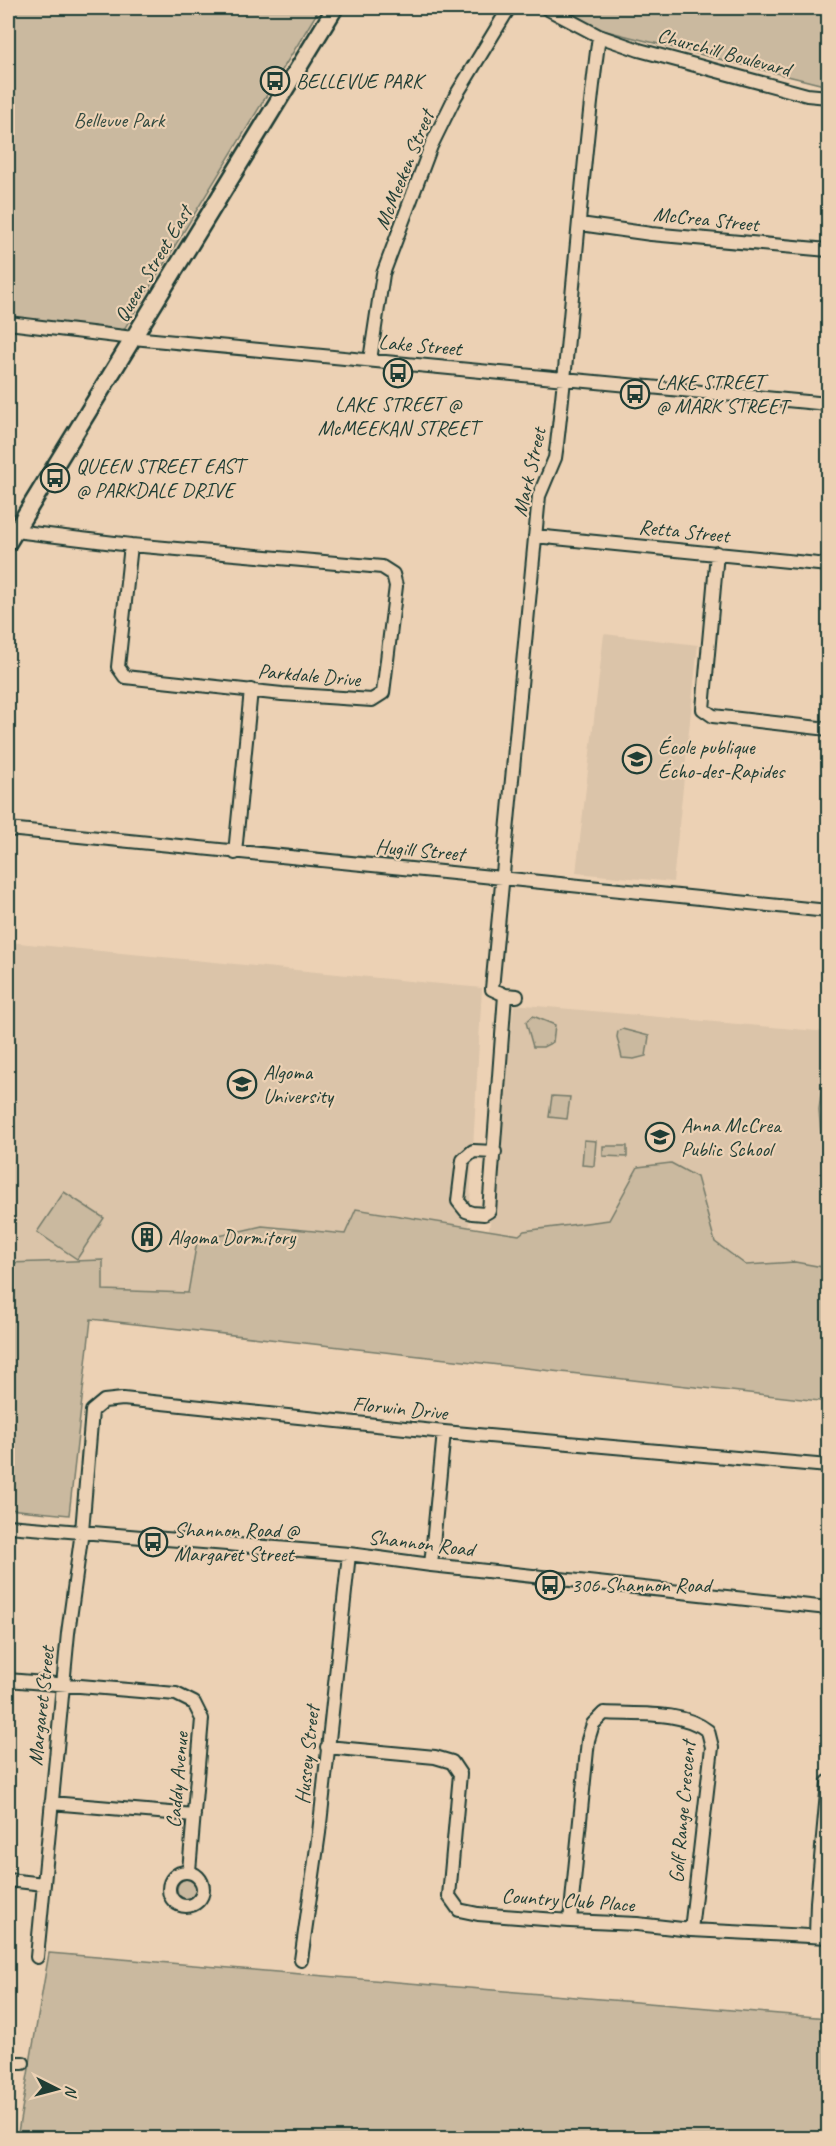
<svg xmlns="http://www.w3.org/2000/svg" width="836" height="2146" viewBox="0 0 836 2146" font-family="Caveat,sans-serif">
<style>
.built{fill:#dbc4a9}
.green{fill:#cab99f;stroke:#747b6a;stroke-width:1.5}
.lines{fill:none;stroke-linecap:round;stroke-linejoin:round}
.minor-casing{stroke:#1f3d34;stroke-width:16}
.major-casing{stroke:#1f3d34;stroke-width:20}
.minor{stroke:#ecd1b4;stroke-width:12}
.major{stroke:#ecd1b4;stroke-width:15}
.labels{text-anchor:middle;dominant-baseline:central;stroke-width:4.5;stroke-linejoin:round;paint-order:stroke}
.street-label{font-size:21px;fill:#1f3d34;stroke:#ecd1b4}
.poi-label{font-size:21px;fill:#1f3d34;stroke:#ecd1b4;text-anchor:start}
.park-label{font-size:21px;fill:#30493f;stroke:#ecd1b4}
</style>
<rect width="100%" height="100%" fill="#ecd1b4"/>
<filter id="ink" filterUnits="userSpaceOnUse"><feTurbulence type="fractalNoise" baseFrequency=".0167" numOctaves="2"/><feDisplacementMap in="SourceGraphic" scale="12" xChannelSelector="R" yChannelSelector="G"/><feConvolveMatrix kernelMatrix="1 2 1 2 8 2 1 2 1" color-interpolation-filters="sRGB"/></filter>
<g filter="url(#ink)">
<path class="built" d="M604 634 698 645 673 882 576 873Z
M8 942 482 988 462 1344 8 1296Z
M514 1004 828 1032 819 1110 828 1221V1268L795 1262 746 1265 715 1242 697 1177 638 1167 610 1220 524 1231 520 1235 489 1230Z"/>
<path class="green" d="M8 8H320L123 331 8 321Z
M564 8H828V86L598 29Z
M533 1016 555 1025 553 1042 543 1047H533L526 1022Z
M622 1029 649 1036 646 1056 634 1059 622 1058 617 1037 618 1031Z
M828 1035V1221L819 1110Z
M552 1096 570 1097 567 1119 549 1117Z
M584 1140 596 1141 594 1166 582 1165Z
M603 1146H627V1157L603 1156Z
M671 1163 697 1177 715 1242 746 1265 795 1262 828 1268V1402L91 1319 69 1515 8 1509V1263L103 1260V1290L188 1293 197 1241 262 1226 345 1234 356 1209 519 1235 524 1231 609 1220 638 1167Z
M64 1192 104 1218 77 1259 37 1232Z
M177 1889a10 10 0 1 1 20 0a10 10 0 1 1-20 0Z
M49 1953 828 2018V2138H17Z"/>
<g class="lines">
<g class="minor-casing">
<path id="minor" d="M546 8 599 36 639 50 807 95 828 97
M580 224 651 234 828 250
M8 323 133 338 828 404
M370 360 383 274 431 146 455 97 509 8
M15 531 131 545 382 567 393 574 396 586 383 693 372 700 282 694 125 677 118 667 131 545
M535 536 828 565
M717 553 703 709 713 716 828 729
M8 829C281 857 555 882 828 911
M235 853 251 690
M517 996 505 995 492 989 539 496 555 458 557 444C573 308 581 171 599 36
M495 1152 473 1151 463 1160 458 1201 466 1211 472 1213 484 1214 489 1211 505 995
M8 1526 349 1554 431 1565 828 1608
M431 1565 444 1432
M8 1680 176 1694 194 1703 202 1719 189 1871
M327 1747 435 1757 452 1762 460 1774 449 1896 459 1910 478 1914 570 1921 637 1924 691 1930 828 1937
M51 1803 194 1815
M169 1889a17 17 0 1 1 34 0a17 17 0 1 1-34 0Z
M8 1880 44 1884
M570 1921 588 1740 593 1724 604 1713C637 1715 682 1710 708 1731L712 1747 691 1930
M816 1936 817 1902 828 1782
M37 1957 68 1633 82 1531 92 1411 104 1401 123 1399 444 1432 828 1466
M301 1960 319 1833 349 1554
M8 2063H23"/>
</g>
<g class="major-casing">
<path id="major" d="M8 543 335 8"/>
</g>
<use href="#minor" class="minor"/>
<use href="#major" class="major"/>
</g>
</g>
<defs>
<g id="bus-ring" transform="scale(1.5)"><circle r="9.5" fill="#ecd1b4" stroke="#1f3d34" stroke-width="1.5"/><path d="M-5-6H5V4H4V6H2V4H-2V6H-4V4H-5ZM-3.5-4V0h7V-4ZM-3.5 1.2v1.5H-2V1.2ZM2 1.2v1.5H3.5V1.2Z" fill="#1f3d34"/></g>
<g id="school-ring" transform="scale(1.5)"><circle r="9.5" fill="#ecd1b4" stroke="#1f3d34" stroke-width="1.5"/><path d="M0-5L7-2L0 1L-7-2ZM-4 1L0 2.5L4 1V4Q0 6-4 4Z" fill="#1f3d34"/></g>
<g id="university-ring" transform="scale(1.5)"><circle r="9.5" fill="#ecd1b4" stroke="#1f3d34" stroke-width="1.5"/><path d="M0-5L7-2L0 1L-7-2ZM-4 1L0 2.5L4 1V4Q0 6-4 4Z" fill="#1f3d34"/></g>
<g id="building-ring" transform="scale(1.5)"><circle r="9.5" fill="#ecd1b4" stroke="#1f3d34" stroke-width="1.5"/><path d="M-4-6H4V6H1V3H-1V6H-4ZM-2.5-4.3h1.7v1.8h-1.7ZM.8-4.3h1.7v1.8H.8ZM-2.5-1h1.7V.8h-1.7ZM.8-1h1.7V.8H.8Z" fill="#1f3d34"/></g>
</defs>
<g fill-rule="evenodd">
<use href="#bus-ring" x="275" y="81"/>
<use href="#bus-ring" x="398" y="373"/>
<use href="#bus-ring" x="635" y="394"/>
<use href="#bus-ring" x="55" y="478"/>
<use href="#school-ring" x="637" y="759"/>
<use href="#university-ring" x="242" y="1084"/>
<use href="#school-ring" x="660" y="1137"/>
<use href="#building-ring" x="147" y="1237"/>
<use href="#bus-ring" x="153" y="1542"/>
<use href="#bus-ring" x="550" y="1585"/>
</g>
<g class="labels">
<g class="street-label">
<text transform="translate(724 52) rotate(15)">Churchill Boulevard</text>
<text transform="translate(404 170) rotate(-68)">McMeeken Street</text>
<text transform="translate(706 219) rotate(6)">McCrea Street</text>
<text transform="translate(153 264) rotate(-59)">Queen Street East</text>
<text transform="translate(420 345) rotate(5)">Lake Street</text>
<text transform="translate(529 472) rotate(-77)">Mark Street</text>
<text transform="translate(684 531) rotate(6)">Retta Street</text>
<text transform="translate(309 675) rotate(5)">Parkdale Drive</text>
<text transform="translate(420 850) rotate(5)">Hugill Street</text>
<text transform="translate(400 1408) rotate(6)">Florwin Drive</text>
<text transform="translate(421 1543) rotate(7)">Shannon Road</text>
<text transform="translate(41 1706) rotate(-84)">Margaret Street</text>
<text transform="translate(307 1755) rotate(-84)">Hussey Street</text>
<text transform="translate(177 1780) rotate(-85)">Caddy Avenue</text>
<text transform="translate(682 1812) rotate(-85)">Golf Range Crescent</text>
<text transform="translate(568 1900) rotate(4)">Country Club Place</text>
</g>
<g class="poi-label">
<text x="296" y="81">BELLEVUE PARK</text>
<text x="656" y="382">LAKE STREET<tspan x="656" dy="24">@ MARK STREET</tspan></text>
<text x="398" y="404" text-anchor="middle">LAKE STREET @<tspan x="398" dy="24">McMEEKAN STREET</tspan></text>
<text x="76" y="466">QUEEN STREET EAST<tspan x="76" dy="24">@ PARKDALE DRIVE</tspan></text>
<text x="658" y="747">École publique<tspan x="658" dy="24">Écho-des-Rapides</tspan></text>
<text x="263" y="1072">Algoma<tspan x="263" dy="24">University</tspan></text>
<text x="681" y="1125">Anna McCrea<tspan x="681" dy="24">Public School</tspan></text>
<text x="168" y="1237">Algoma Dormitory</text>
<text x="174" y="1530">Shannon Road @<tspan x="174" dy="24">Margaret Street</tspan></text>
<text x="571" y="1585">306 Shannon Road</text>
</g>
<g class="park-label">
<text x="119" y="120">Bellevue Park</text>
</g>
</g>
<rect width="836" height="2146" fill="none" stroke="#ecd1b4" stroke-width="30"/>
<rect x="15" y="15" width="806" height="2116" fill="none" stroke="#1f3d34" stroke-width="2" filter="url(#ink)"/>
<g transform="translate(57 2089) rotate(96)" stroke="#ecd1b4" stroke-width="4.5" paint-order="stroke">
<path d="M0-4.5L10 22L0 15L-10 22Z" fill="#1f3d34"/>
<text y="-9" font-size="16" font-weight="bold" text-anchor="middle" fill="#1f3d34">N</text>
</g>
</svg>
